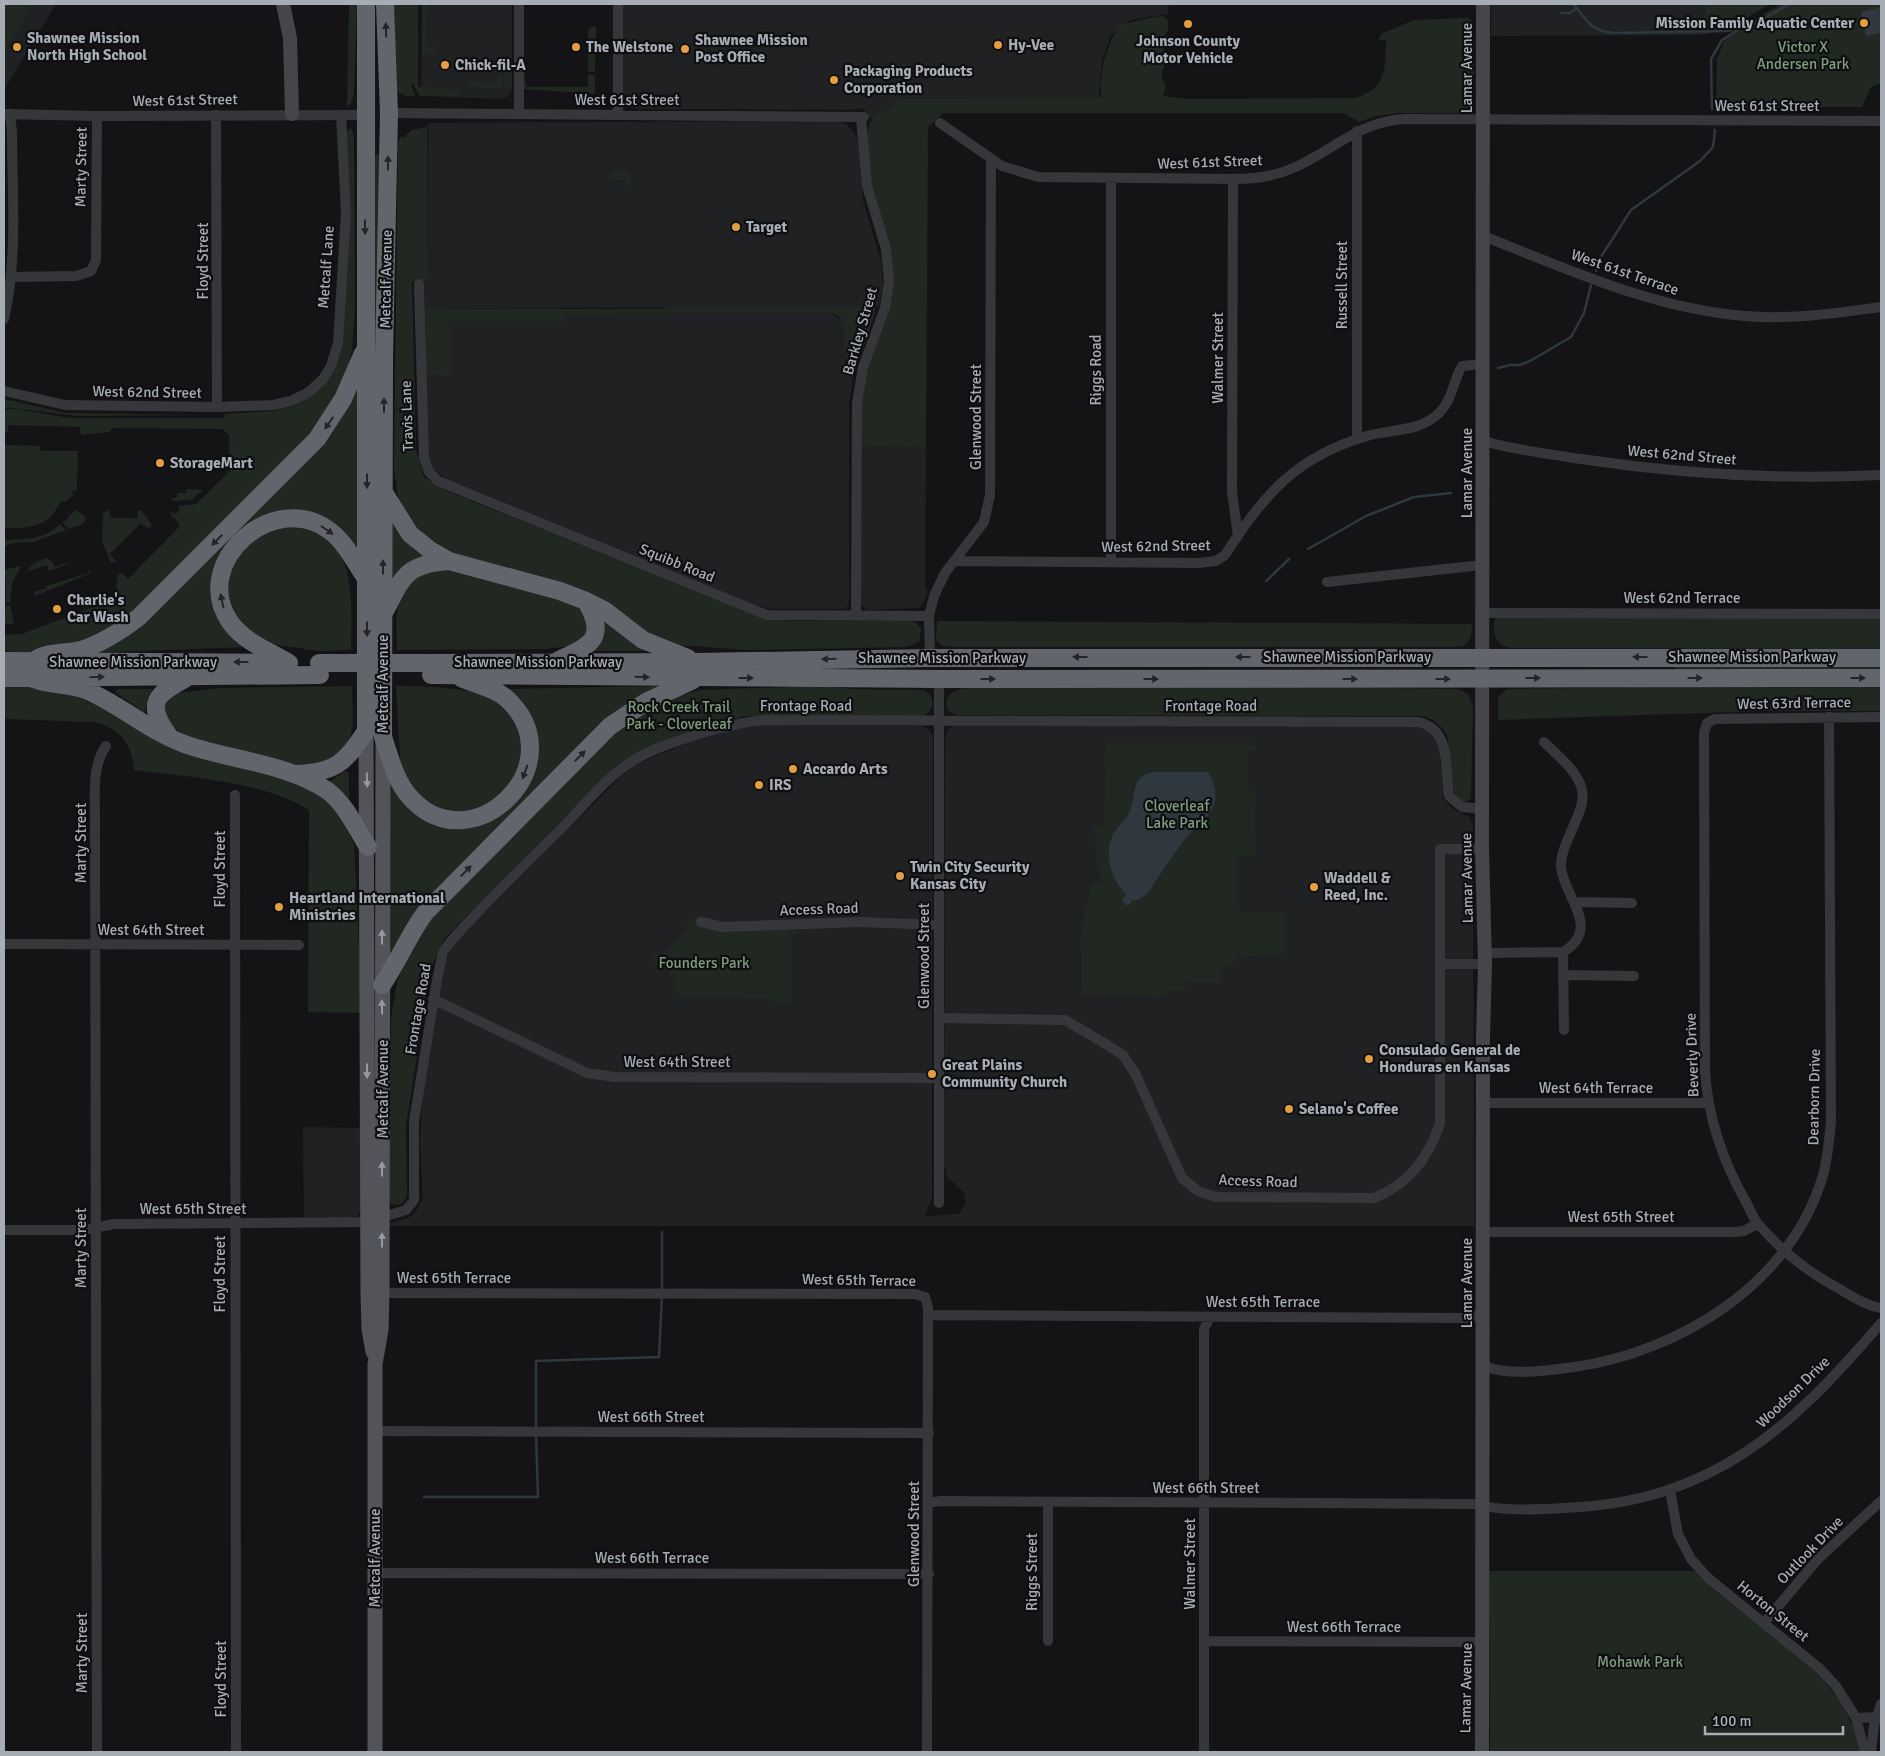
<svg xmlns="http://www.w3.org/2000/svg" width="1885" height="1756" viewBox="0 0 1885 1756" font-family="Signika,sans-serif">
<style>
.built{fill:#202123}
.green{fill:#212821}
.water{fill:#2e383e}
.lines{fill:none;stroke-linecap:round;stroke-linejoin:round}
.stream{stroke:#2e383e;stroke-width:2.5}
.street{stroke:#36373a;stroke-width:10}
.secondary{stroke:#44464a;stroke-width:14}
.primary{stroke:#525459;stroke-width:15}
.highway{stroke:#62656b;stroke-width:18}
.highway-bridge{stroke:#62656b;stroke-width:18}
.oneway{fill:#242428}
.oneway2{fill:#969ba3}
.poi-dot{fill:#e49e3e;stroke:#0f0f11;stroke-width:2}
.labels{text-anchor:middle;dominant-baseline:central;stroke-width:4.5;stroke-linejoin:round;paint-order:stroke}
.poi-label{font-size:15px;font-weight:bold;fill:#a7adb5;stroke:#0f0f11;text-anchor:start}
.park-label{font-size:15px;fill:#809f7f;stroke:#0f0f11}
.street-label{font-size:15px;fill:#a7adb5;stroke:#0f0f11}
</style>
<rect width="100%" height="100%" fill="#141416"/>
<path class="built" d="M4 4H56L4 90Z
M422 4H512V90L509 96 501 99 421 96Z
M623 4H1169L1168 14 1130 20 1111 35 1102 61 1099 97 912 99 896 102 872 120 863 108 845 110 636 109 629 107 624 103 623 95Z
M1491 4H1705L1704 35 1491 36Z
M833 121 846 124 853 131 858 141 863 200 881 261 883 286 879 306 425 309 424 281H428V123Z
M666 313H831L842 320 845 328V362L853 377 849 406V602L846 609H773L752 604 445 478 433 470 428 457 426 371 449 376 448 321H565V314H570Z
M861 447 926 448 925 588 928 590 924 602 919 608 867 610 861 605Z
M765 725 921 726 927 728 933 735 932 1198 925 1216 959 1214 966 1203 964 1192 947 1177 944 1164 945 740 948 729 954 725 1412 726 1425 728 1437 737 1440 751 1443 799 1453 809 1470 817 1473 828 1474 1226H389V1223L408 1218 415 1213 423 1199 420 1144 422 1101 444 964 455 943 622 775 635 765 687 743 736 729Z
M303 1127 362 1128 361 1209 357 1217 304 1218Z"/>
<path class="green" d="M4 4H32L4 53Z
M349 4H357L354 94 351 103 347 107Z
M394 4H418V87L461 89 458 92 459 96H420L413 84 411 85 415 96H406L396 91Z
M422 4H427L426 46 434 47V54H422Z
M1705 4H1770L1737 24 1704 35Z
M1781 4H1881V76L1879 77 1881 83 1871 87 1862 107H1749L1748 112H1716L1717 59 1726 36Z
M1163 16 1168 20V30L1162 39 1166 61 1161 75 1166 87 1163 96 1187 99 1355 98C1387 89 1385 69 1386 40H1379L1381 34 1414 20 1468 18 1472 21 1474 30V109L1465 113H1399L1376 116 1359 122 1344 113H943L928 127 926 448 861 447C860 425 859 401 864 379 868 359 889 321 889 304 889 268 857 148 870 123 876 111 891 111 897 99L1102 97C1097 80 1108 36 1122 25 1125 23 1158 16 1163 16Z
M591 27H596L595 72H588V30Z
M501 57 502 88 468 87 469 79C476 85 490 84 498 80L500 76Z
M505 60 507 63 512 62V88H504Z
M525 65 526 87H588V75H595V94L524 89Z
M427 127 428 281 412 282 416 450 424 477 447 491 757 616 788 621H909L915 622 921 629 919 642 906 647 746 650 676 645 447 551 415 532 399 503 394 469 398 143 401 136 404 138 411 130Z
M351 128 354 137 355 305 352 350 346 376 320 424 134 611 95 637 55 650 28 653 4 651V635L22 634 98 605 118 590 116 588 118 575 122 573 128 579 180 526 175 518 172 517 171 511 176 514 179 511V506L196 504 230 471 229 435 223 429 113 428 109 432 81 435 80 427 8 425V432L4 433V409H16L70 418H224L225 414 272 411 294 406 314 393 334 367 351 208 346 132Z
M376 154H381L377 627 372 485V168Z
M625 170 629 172 632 179 630 186H627L626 180 611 179 612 172Z
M676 306H874L875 313 853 377C836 357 856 318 831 313L570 314 565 315V321H449V376L430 375 426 371 425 309H659Z
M357 380V550L284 512 216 568 246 647 86 653 315 449Z
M4 399 66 413 206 415 77 416 4 407Z
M4 445 40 446 41 451H78L77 490 71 491 74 494 65 502 62 501C57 506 57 509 53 514 40 529 21 528 4 528Z
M186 489 203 490 191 500 172 501 171 498H177V493H186Z
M76 510 85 516V521L83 524 69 529 62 522 67 520 68 517Z
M141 510 152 525 148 529 141 523 110 554 116 561 111 563 102 541 103 513 109 510 111 518H135L137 520 138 511Z
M392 517 429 556 396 574 392 580Z
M60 524 66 530 33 542 12 543 4 547 5 540C27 539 44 540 60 524Z
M285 525C293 526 301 526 308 528 359 541 351 611 351 650L319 651 270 644 260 640 234 617 226 591 232 563 251 539Z
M46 558 51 560 55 567 70 562 71 563 49 571 47 565 26 572 34 563Z
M20 566 21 567 12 583 10 602 6 603V580L4 570Z
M88 568 91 573 35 596 34 592 47 588 46 586 89 573Z
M446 570 561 599 583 609 590 630 575 645 547 649 397 650C396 621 393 588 422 572 428 569 439 570 446 570Z
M6 605H10L14 624H4Z
M600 615 649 651H591Z
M1497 617H1881V649L1511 648C1495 645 1494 636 1494 621Z
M937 621 1472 624C1472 635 1471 643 1461 647H950L943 646 936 640Z
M1881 665V671H1675V667Z
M4 685 43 686 79 695 83 698 197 757 301 784 334 803 354 844 362 1013 308 1012 309 810C262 781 188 777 134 770 132 744 121 729 95 722L4 719Z
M352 686 353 723 349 743 326 764 296 765 284 763C253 755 186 744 166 721L163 703 178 693 219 688Z
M396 686C421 686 459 687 483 695 565 725 500 847 429 802 413 791 404 778 400 759Z
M659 686 631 703 389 965 390 785 470 825 532 769 506 689Z
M819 686 854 689 924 690C936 697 935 710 923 716H746C711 723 640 745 614 768L444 939 431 969 406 1125 407 1195 403 1203 398 1205 391 1204 388 1198 391 1018 397 982 408 953 421 929 628 720 674 697 700 690Z
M1330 687 1458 689 1468 694 1473 707 1471 798C1446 821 1451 743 1447 735 1441 725 1434 719 1423 716L958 715 949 712 946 704C948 683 977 689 993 688Z
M1641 687H1881V711H1762L1498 720V697L1507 689Z
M118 689H152L147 700 145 713 115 692Z
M1105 743H1256V751H1248V791H1256L1255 856H1236V900L1239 901V912H1285L1284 955 1236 956V964H1221V983H1185L1184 991H1168L1167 996 1082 994 1081 936 1088 901 1089 884H1102L1096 854 1095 825 1104 824Z
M345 771 349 773V798H346L329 782Z
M690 918 702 926 799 930 801 935H791V1003H777L767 999 685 998C673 993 677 984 671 975 665 968 655 964 650 955L655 953 660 957 690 927 685 922Z
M1489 1571H1694C1748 1628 1846 1667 1860 1752H1490Z"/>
<path class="water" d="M1881 7V33L1866 36 1861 12Z
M1208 772C1213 780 1217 791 1215 801 1211 818 1194 828 1184 840 1171 858 1159 876 1147 894L1138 900H1133L1128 906 1122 902 1126 894C1110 879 1102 849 1116 830 1120 824 1127 819 1130 811 1136 795 1131 775 1154 772Z"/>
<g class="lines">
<path class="stream" d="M1573 4C1587 20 1591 32 1615 33L1728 31 1754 24 1789 4
M1561 13H1570L1577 8
M1712 109 1711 59 1722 40 1738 30
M1596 271 1599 260 1631 210 1700 161 1713 147 1715 130
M1498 368 1510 365H1520L1530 361 1571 337 1584 313 1591 285
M1308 549 1366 516 1414 497 1451 493
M1266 581 1289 559
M662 1232V1291
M536 1428V1361L659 1357 662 1296
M424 1497H538L536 1433"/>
<path class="street" d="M519 4V114
M389 113 864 117
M4 114 97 116 366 115
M216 115 217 407
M618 115V4
M940 123 1002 166 1038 177 1233 179C1253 179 1272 177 1291 169 1332 152 1355 123 1403 119L1881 121
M1357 131V439
M1233 179 1232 492 1238 536
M1483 236C1568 269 1653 309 1745 316 1790 320 1836 313 1881 307
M11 277 76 276 91 271 96 260 97 116
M419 284 424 458 429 472 438 481 767 615 929 616
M4 319C18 259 12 194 12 132L10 114
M4 391 65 405 217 407 273 405 291 401 309 392 323 379 331 366 338 343 346 213 341 115
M1483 441C1515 450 1548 454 1581 459 1680 474 1781 480 1881 475
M954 561 1199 563 1216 561 1225 555C1264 495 1295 457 1367 436 1392 429 1420 432 1439 413 1453 399 1453 381 1462 366L1482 364
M1111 562V179
M1327 582 1482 565
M1484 613 1881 614
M856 616 857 403 863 367 885 308 889 282 886 249 867 186 861 118
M930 658 929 616 934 596 945 573 984 522 990 495 991 159
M1881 717 1715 719 1707 723 1704 733 1705 1071C1708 1119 1722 1160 1746 1202 1750 1209 1753 1219 1759 1225 1780 1249 1808 1272 1836 1287 1850 1295 1866 1306 1881 1308
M235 795 236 1752
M1576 902 1632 903
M701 922 723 927 860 922 939 925
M4 944 299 945
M1563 952 1564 1030
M1485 953 1563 952C1603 928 1563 896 1561 867 1560 842 1587 812 1582 790 1578 771 1557 755 1544 742
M1440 964H1485
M1565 975 1634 976
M433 999 587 1073 615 1077 939 1078
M939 1018 1065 1020 1104 1043 1123 1055 1136 1075 1182 1178 1198 1191 1216 1197 1374 1198C1409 1184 1429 1158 1440 1123V849H1482
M1483 1103H1708
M939 1203V679
M4 1230H82L115 1224 367 1222 406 1210 414 1200V1121L437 980 443 952 451 941C487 901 527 863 565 825 585 804 606 778 631 762 660 743 733 722 768 720L1419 722C1453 731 1444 769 1449 796L1462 807 1483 809
M1483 1232H1734L1744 1231 1757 1224
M377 1293 915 1294 925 1297 928 1307 927 1752
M928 1315 1469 1318 1483 1313
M1484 1366C1510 1376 1546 1371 1574 1367 1680 1352 1792 1283 1823 1175 1828 1158 1829 1140 1831 1122L1829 717
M374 1431 929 1433
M1670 1490 1678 1534 1691 1559 1708 1578 1819 1668 1836 1686 1856 1718 1865 1752
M928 1503 941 1501 1473 1504C1502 1511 1533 1510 1563 1508 1710 1503 1790 1430 1881 1323
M375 1573 929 1574
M1764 1623 1818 1559 1881 1501
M1048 1641V1503
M1205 1641 1483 1642
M1856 1718 1877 1717
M97 1752 95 829C96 803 90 768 106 746
M1204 1752V1329L1210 1317
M1871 1752 1874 1725 1881 1704"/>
<path class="secondary" d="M283 4 290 38 292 114
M1482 1752 1483 1038 1485 964 1482 849 1483 4"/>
<path class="primary" d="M366 731 368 1293 369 1329 373 1352
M375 1752V1364L381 1330 382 1293 383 743"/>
<path class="highway" d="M385 4 389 113 384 356 383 737C390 757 395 780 409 796 471 868 578 763 506 698 495 688 474 684 461 678
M383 491 410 534 430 550 449 561 560 591 586 601 604 610 643 640 688 658
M384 613C403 577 405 564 449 561
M4 661 286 663
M34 661C45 651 66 654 81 650 103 643 121 631 139 617L317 439 343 399 363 353
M557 661C590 645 608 640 586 601
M289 663C269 651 244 642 230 622 189 562 275 488 330 531 346 543 356 564 367 580
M431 663 697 662 930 658H1881
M431 675 939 679 1881 678
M4 678 320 675
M31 678C49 686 68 683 86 690 121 705 150 732 187 745 231 760 289 764 328 791 346 805 356 828 368 847
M169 736C143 700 158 694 190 676
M294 774C335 773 344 764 366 731V4
M382 985C398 962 408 936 425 913L610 726 646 702 693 680"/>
<path class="highway-bridge" d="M319 663H431"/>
</g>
<defs><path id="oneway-solid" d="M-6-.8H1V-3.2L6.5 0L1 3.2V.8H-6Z" transform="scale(1.25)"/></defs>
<g class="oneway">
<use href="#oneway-solid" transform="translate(386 30) rotate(-92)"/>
<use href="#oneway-solid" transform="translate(388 163) rotate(-89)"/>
<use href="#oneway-solid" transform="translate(365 227) rotate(90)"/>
<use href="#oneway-solid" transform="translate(384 405) rotate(-90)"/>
<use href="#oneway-solid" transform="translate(329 423) rotate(125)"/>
<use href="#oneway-solid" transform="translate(367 481) rotate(90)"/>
<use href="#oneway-solid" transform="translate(327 530) rotate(35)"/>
<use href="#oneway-solid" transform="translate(217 540) rotate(135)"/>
<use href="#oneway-solid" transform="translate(383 567) rotate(-90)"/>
<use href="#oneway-solid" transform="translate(222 601) rotate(-102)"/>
<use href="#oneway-solid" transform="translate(367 629) rotate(90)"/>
<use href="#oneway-solid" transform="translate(1080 657) rotate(180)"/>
<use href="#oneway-solid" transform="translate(1243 657) rotate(180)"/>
<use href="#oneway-solid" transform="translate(1640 657) rotate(-180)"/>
<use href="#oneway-solid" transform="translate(829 659) rotate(179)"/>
<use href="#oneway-solid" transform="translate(241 662) rotate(-180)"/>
<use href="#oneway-solid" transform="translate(97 677) rotate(-1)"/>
<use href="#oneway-solid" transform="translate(642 677) rotate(1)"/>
<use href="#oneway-solid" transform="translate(746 678)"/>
<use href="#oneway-solid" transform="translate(1533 678)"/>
<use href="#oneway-solid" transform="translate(1695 678)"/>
<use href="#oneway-solid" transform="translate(1858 678)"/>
<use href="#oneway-solid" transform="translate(988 679)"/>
<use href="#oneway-solid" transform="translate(1151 679)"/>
<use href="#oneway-solid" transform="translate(1350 679)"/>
<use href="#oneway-solid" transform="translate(1443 679)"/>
<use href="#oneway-solid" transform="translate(580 756) rotate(-45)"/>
<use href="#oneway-solid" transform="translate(525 772) rotate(110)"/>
<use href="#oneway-solid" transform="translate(466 871) rotate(-45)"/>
</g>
<g class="oneway2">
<use href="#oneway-solid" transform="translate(367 780) rotate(89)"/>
<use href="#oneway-solid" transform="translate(382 937) rotate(-90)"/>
<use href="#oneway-solid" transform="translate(382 1007) rotate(-91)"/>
<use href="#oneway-solid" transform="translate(367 1071) rotate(90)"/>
<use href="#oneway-solid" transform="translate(382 1169) rotate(-90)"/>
<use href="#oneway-solid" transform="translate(382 1240) rotate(-90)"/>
</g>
<g class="poi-dot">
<circle cx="1864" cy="23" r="5"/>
<circle cx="1188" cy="24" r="5"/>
<circle cx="998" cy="45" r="5"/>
<circle cx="17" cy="47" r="5"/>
<circle cx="576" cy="47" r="5"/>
<circle cx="685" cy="49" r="5"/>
<circle cx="445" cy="65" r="5"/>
<circle cx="834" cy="80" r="5"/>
<circle cx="736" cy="227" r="5"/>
<circle cx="160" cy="463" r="5"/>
<circle cx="57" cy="609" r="5"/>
<circle cx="793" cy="769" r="5"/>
<circle cx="759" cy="785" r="5"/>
<circle cx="900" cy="876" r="5"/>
<circle cx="1314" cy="887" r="5"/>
<circle cx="279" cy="907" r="5"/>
<circle cx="1369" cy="1059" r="5"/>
<circle cx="932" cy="1074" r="5"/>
<circle cx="1289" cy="1109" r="5"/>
</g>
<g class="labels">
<g class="poi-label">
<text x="1854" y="23" text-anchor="end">Mission Family Aquatic Center</text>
<text x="27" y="38">Shawnee Mission<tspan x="27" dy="17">North High School</tspan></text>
<text x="695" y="40">Shawnee Mission<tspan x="695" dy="17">Post Office</tspan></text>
<text x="1188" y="41" text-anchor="middle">Johnson County<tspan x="1188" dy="17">Motor Vehicle</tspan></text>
<text x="1008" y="45">Hy-Vee</text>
<text x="586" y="47">The Welstone</text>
<text x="455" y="65">Chick-fil-A</text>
<text x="844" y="71">Packaging Products<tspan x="844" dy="17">Corporation</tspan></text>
<text x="746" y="227">Target</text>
<text x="170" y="463">StorageMart</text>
<text x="67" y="600">Charlie's<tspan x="67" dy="17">Car Wash</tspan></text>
<text x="803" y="769">Accardo Arts</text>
<text x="769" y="785">IRS</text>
<text x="910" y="867">Twin City Security<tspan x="910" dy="17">Kansas City</tspan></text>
<text x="1324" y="878">Waddell &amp;<tspan x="1324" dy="17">Reed, Inc.</tspan></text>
<text x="289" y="898">Heartland International<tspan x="289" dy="17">Ministries</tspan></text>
<text x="1379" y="1050">Consulado General de<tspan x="1379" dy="17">Honduras en Kansas</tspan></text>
<text x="942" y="1065">Great Plains<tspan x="942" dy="17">Community Church</tspan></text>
<text x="1299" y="1109">Selano's Coffee</text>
</g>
<g class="park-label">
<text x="1803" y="47">Victor X<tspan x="1803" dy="17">Andersen Park</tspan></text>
<text x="679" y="707">Rock Creek Trail<tspan x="679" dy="17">Park - Cloverleaf</tspan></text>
<text x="1177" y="806">Cloverleaf<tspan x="1177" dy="17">Lake Park</tspan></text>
<text x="704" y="963">Founders Park</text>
<text x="1640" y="1662">Mohawk Park</text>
</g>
<g class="street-label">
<text transform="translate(1467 68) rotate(-90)">Lamar Avenue</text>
<text transform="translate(185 100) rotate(-1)">West 61st Street</text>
<text x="627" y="100">West 61st Street</text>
<text x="1767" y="106">West 61st Street</text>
<text transform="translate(1210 162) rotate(-2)">West 61st Street</text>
<text transform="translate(81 167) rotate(-89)">Marty Street</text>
<text transform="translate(203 261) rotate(-90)">Floyd Street</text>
<text transform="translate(326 267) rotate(-86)">Metcalf Lane</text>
<text transform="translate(1625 272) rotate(19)">West 61st Terrace</text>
<text transform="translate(386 279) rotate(-89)">Metcalf Avenue</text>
<text transform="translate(1342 285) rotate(-90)">Russell Street</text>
<text transform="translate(860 331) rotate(-74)">Barkley Street</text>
<text transform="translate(1218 358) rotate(-90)">Walmer Street</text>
<text transform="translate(1096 370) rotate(-90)">Riggs Road</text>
<text transform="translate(147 392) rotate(1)">West 62nd Street</text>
<text transform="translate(407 416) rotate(-92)">Travis Lane</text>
<text transform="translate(976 417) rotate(-90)">Glenwood Street</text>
<text transform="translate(1682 455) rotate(5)">West 62nd Street</text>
<text transform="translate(1467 473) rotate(-90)">Lamar Avenue</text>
<text transform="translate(1156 546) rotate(-1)">West 62nd Street</text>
<text transform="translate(677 563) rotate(22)">Squibb Road</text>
<text x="1682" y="598">West 62nd Terrace</text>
<text x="1347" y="657">Shawnee Mission Parkway</text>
<text x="1752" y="657">Shawnee Mission Parkway</text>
<text x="942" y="658">Shawnee Mission Parkway</text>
<text x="133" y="662">Shawnee Mission Parkway</text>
<text x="538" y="662">Shawnee Mission Parkway</text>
<text transform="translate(383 684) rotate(-90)">Metcalf Avenue</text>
<text transform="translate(1794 703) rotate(-1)">West 63rd Terrace</text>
<text x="806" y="706">Frontage Road</text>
<text x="1211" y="706">Frontage Road</text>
<text transform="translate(81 843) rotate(-90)">Marty Street</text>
<text transform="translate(220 869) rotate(-90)">Floyd Street</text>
<text transform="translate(1467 878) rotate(-91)">Lamar Avenue</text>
<text transform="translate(819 909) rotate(-2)">Access Road</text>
<text x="151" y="930">West 64th Street</text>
<text transform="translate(924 956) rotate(-90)">Glenwood Street</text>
<text transform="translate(418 1009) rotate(-80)">Frontage Road</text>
<text transform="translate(1692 1055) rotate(-92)">Beverly Drive</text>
<text x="677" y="1062">West 64th Street</text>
<text x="1596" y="1088">West 64th Terrace</text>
<text transform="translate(383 1089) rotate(-90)">Metcalf Avenue</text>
<text transform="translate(1814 1097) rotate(-89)">Dearborn Drive</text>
<text transform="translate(1258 1181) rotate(2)">Access Road</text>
<text x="193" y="1209">West 65th Street</text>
<text x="1621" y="1217">West 65th Street</text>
<text transform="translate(81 1248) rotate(-90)">Marty Street</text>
<text transform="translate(220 1274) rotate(-90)">Floyd Street</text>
<text x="454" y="1278">West 65th Terrace</text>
<text transform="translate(859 1280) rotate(1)">West 65th Terrace</text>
<text transform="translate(1467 1283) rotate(-90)">Lamar Avenue</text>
<text x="1263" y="1302">West 65th Terrace</text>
<text transform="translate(1793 1392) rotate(-44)">Woodson Drive</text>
<text x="651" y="1417">West 66th Street</text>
<text x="1206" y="1488">West 66th Street</text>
<text transform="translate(914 1534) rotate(-90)">Glenwood Street</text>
<text transform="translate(1810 1550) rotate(-46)">Outlook Drive</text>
<text transform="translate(375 1558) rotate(-90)">Metcalf Avenue</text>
<text x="652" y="1558">West 66th Terrace</text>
<text transform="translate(1190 1564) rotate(-90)">Walmer Street</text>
<text transform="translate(1032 1572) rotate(-90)">Riggs Street</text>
<text transform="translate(1773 1611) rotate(39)">Horton Street</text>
<text x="1344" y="1627">West 66th Terrace</text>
<text transform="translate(82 1653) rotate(-90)">Marty Street</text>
<text transform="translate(221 1679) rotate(-90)">Floyd Street</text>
<text transform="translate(1466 1688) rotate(-89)">Lamar Avenue</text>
</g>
</g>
<rect width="1885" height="1756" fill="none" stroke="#a7adb5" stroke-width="10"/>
<path d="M1705 1726v8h138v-8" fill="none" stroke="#a7adb5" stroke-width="2.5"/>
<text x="1712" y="1726" font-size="15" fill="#a7adb5" stroke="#0f0f11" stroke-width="4" paint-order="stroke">100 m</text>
</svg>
